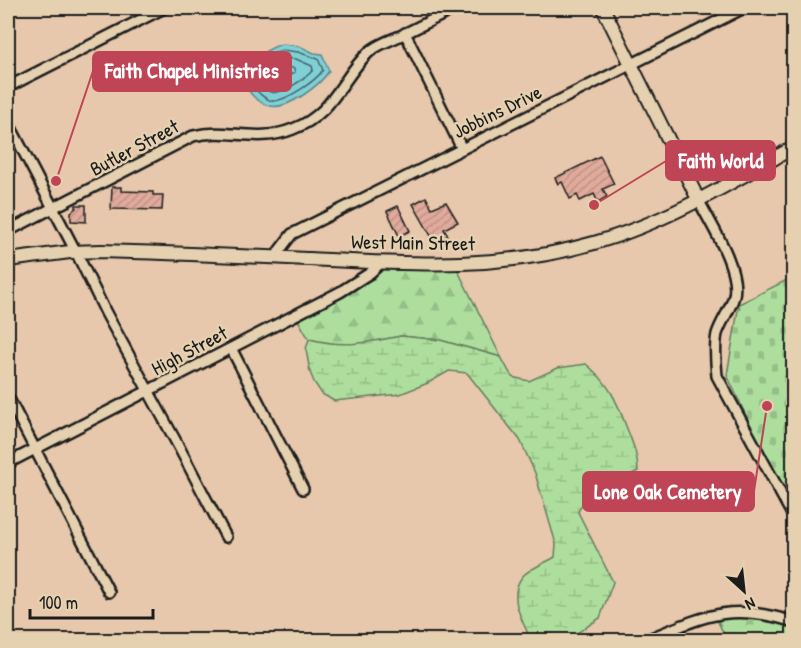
<svg xmlns="http://www.w3.org/2000/svg" width="801" height="648" viewBox="0 0 801 648" font-family="'Patrick Hand',sans-serif">
<style>
.forest{fill:url(#forest-firs);stroke:#657d5d;stroke-width:1.5}
.wetland{fill:url(#wetland-marsh);stroke:#657d5d;stroke-width:1.5}
.cemetery{fill:url(#cemetery-stones);stroke:#657d5d;stroke-width:1.5}
.water{fill:#7fd0d6;stroke:#57888c;stroke-width:1.5}
.lines{fill:none;stroke-linecap:round;stroke-linejoin:round}
.shore{stroke:#446466;stroke-width:1.5}
.building{fill:url(#building-hatch);stroke:#1c1c1c;stroke-width:1.5}
.street-casing{stroke:#1c1c1c;stroke-width:14}
.secondary-casing{stroke:#1c1c1c;stroke-width:16}
.street{stroke:#e5d1b0;stroke-width:9}
.secondary{stroke:#e5d1b0;stroke-width:12}
.labels{text-anchor:middle;dominant-baseline:central;stroke-width:5;stroke-linejoin:round;paint-order:stroke}
.street-label{font-size:20px;fill:#1c1c1c;stroke:#e5d1b0}
.leader{fill:none;stroke:#bf4455;stroke-width:2}
.callout-dot{fill:#bf4455;stroke:#e5d1b0;stroke-width:2}
.callout{fill:#bf4455;stroke:#bf4455;stroke-width:2}
.callout-label{font-size:21px;text-anchor:middle;font-weight:bold;fill:#fff}
</style>
<defs>
<pattern id="forest-firs" width="22" height="20" patternUnits="userSpaceOnUse" patternTransform="scale(1.5)"><rect width="22" height="20" fill="#aede9e"/><path d="M5 1l3.5 6h-7zM16 11l3.5 6h-7z" fill="#95be88"/></pattern>
<pattern id="wetland-marsh" width="20" height="14" patternUnits="userSpaceOnUse" patternTransform="scale(1.5)"><rect width="20" height="14" fill="#aede9e"/><path d="M1 5h8M5 5V1M11 12h8M15 12V8" fill="none" stroke="#95be88"/></pattern>
<pattern id="cemetery-stones" width="16" height="16" patternUnits="userSpaceOnUse" patternTransform="scale(1.5)"><rect width="16" height="16" fill="#aede9e"/><path d="M2 7V4a2 2 0 0 1 4 0v3zM10 15v-3a2 2 0 0 1 4 0v3z" fill="#95be88"/></pattern>
<pattern id="building-hatch" width="6" height="6" patternUnits="userSpaceOnUse" patternTransform="scale(1.5)"><rect width="6" height="6" fill="#e0aa9c"/><path d="M-1 1l2-2M0 6l6-6M5 7l2-2" fill="none" stroke="#c09286"/></pattern>
</defs>
<rect width="100%" height="100%" fill="#e7c8ac"/>
<filter id="ink" filterUnits="userSpaceOnUse"><feTurbulence type="fractalNoise" baseFrequency=".0167" numOctaves="2"/><feDisplacementMap in="SourceGraphic" scale="12" xChannelSelector="R" yChannelSelector="G"/><feConvolveMatrix kernelMatrix="1 2 1 2 8 2 1 2 1" color-interpolation-filters="sRGB"/></filter>
<g filter="url(#ink)">
<path class="forest" d="M376 267 457 269 501 357 440 340 401 336 360 344 335 345 309 339 294 313Z
M793 613V640H727L716 618Z"/>
<path class="wetland" d="M401 336 440 340 501 357 512 377 529 381 558 368 586 364C609 383 616 399 626 426 632 442 638 454 638 471L585 498 578 512 613 582 600 618 577 633 570 640H531C523 622 507 597 522 577 527 570 547 562 555 557L556 544 535 473 520 440 467 373 449 371 428 383 400 394 334 401 322 394 314 382 310 372 306 349 309 339C346 348 364 343 401 336Z"/>
<path class="cemetery" d="M793 277V502L756 437 727 375 739 304Z"/>
<path class="water" d="M282 44 299 46 314 53 322 54 329 71C320 85 288 110 270 106 264 105 259 101 254 97 246 89 245 83 246 71 255 57 266 49 282 44Z"/>
<g class="lines">
<path class="shore" d="M282 50 298 52 318 59 323 70C316 81 286 101 273 101 265 100 259 93 253 87L252 74 265 57Z
M283 58 296 59 312 66 313 70C307 77 281 96 271 92 266 91 263 86 259 83V76L270 63Z
M283 67 294 68 295 72 276 83 269 80C270 73 278 69 283 67Z"/>
</g>
<path class="building" d="M600 156 614 184 603 189 607 197 598 202 594 194 580 201 577 195 570 199 562 182 558 184 555 178Z
M112 187H121V191L153 192V195H163L162 210 111 209Z
M426 197 432 208 446 202 458 222 444 229 448 236 435 243 413 204Z
M76 205H86V222L71 221V212L76 208Z
M398 206 410 231 399 236 387 211Z"/>
<g class="lines">
<g class="street-casing">
<path id="street" d="M405 33 462 149
M8 87 164 8
M8 122 76 252 106 313 180 449 226 537
M699 201C711 225 740 268 734 296 731 309 721 321 717 334 714 348 716 363 717 376L794 518
M8 231 193 136C228 127 256 144 293 129 334 114 341 78 369 52 378 44 391 40 402 35 420 26 438 17 456 8
M277 258 279 251 292 234 744 8
M231 348 303 489
M8 397 109 592
M8 463 340 292 370 273 382 262
M646 640C705 616 729 602 794 622"/>
</g>
<g class="secondary-casing">
<path id="secondary" d="M603 8 699 201
M8 260 70 252 101 251C171 253 240 256 310 259 408 264 497 271 594 243 665 223 729 184 794 147"/>
</g>
<use href="#street" class="street"/>
<use href="#secondary" class="secondary"/>
</g>
</g>
<g class="labels">
<g class="street-label">
<text transform="translate(497 111) rotate(-26)">Jobbins Drive</text>
<text transform="translate(134 147) rotate(-28)">Butler Street</text>
<text transform="translate(413 242) rotate(1)">West Main Street</text>
<text transform="translate(189 350) rotate(-28)">High Street</text>
</g>
</g>
<path class="leader" d="M56 181L93 71M594 205L666 161M767 406L754 491"/>
<g class="callout-dot">
<circle cx="56" cy="181" r="6"/>
<circle cx="594" cy="205" r="6"/>
<circle cx="767" cy="406" r="6"/>
</g>
<g class="callout">
<rect x="93" y="52" width="198" height="39" rx="6"/>
<rect x="666" y="141" width="109" height="39" rx="6"/>
<rect x="583" y="472" width="171" height="39" rx="6"/>
</g>
<g class="callout-label">
<text x="192" y="78">Faith Chapel Ministries</text>
<text x="721" y="168">Faith World</text>
<text x="668" y="499">Lone Oak Cemetery</text>
</g>
<rect width="801" height="648" fill="none" stroke="#e5d1b0" stroke-width="30"/>
<rect x="15" y="15" width="771" height="618" fill="none" stroke="#1c1c1c" stroke-width="2" filter="url(#ink)"/>
<g transform="translate(744 591) rotate(153)" stroke="#e5d1b0" stroke-width="4.5" paint-order="stroke">
<path d="M0-4.5L10 22L0 15L-10 22Z" fill="#1c1c1c"/>
<text y="-9" font-size="16" font-weight="bold" text-anchor="middle" fill="#1c1c1c">N</text>
</g>
<path d="M30 609v9h123v-9" fill="none" stroke="#1c1c1c" stroke-width="3"/>
<text x="39" y="609" font-size="18" fill="#1c1c1c" stroke="#e5d1b0" stroke-width="4.5" paint-order="stroke">100 m</text>
</svg>
